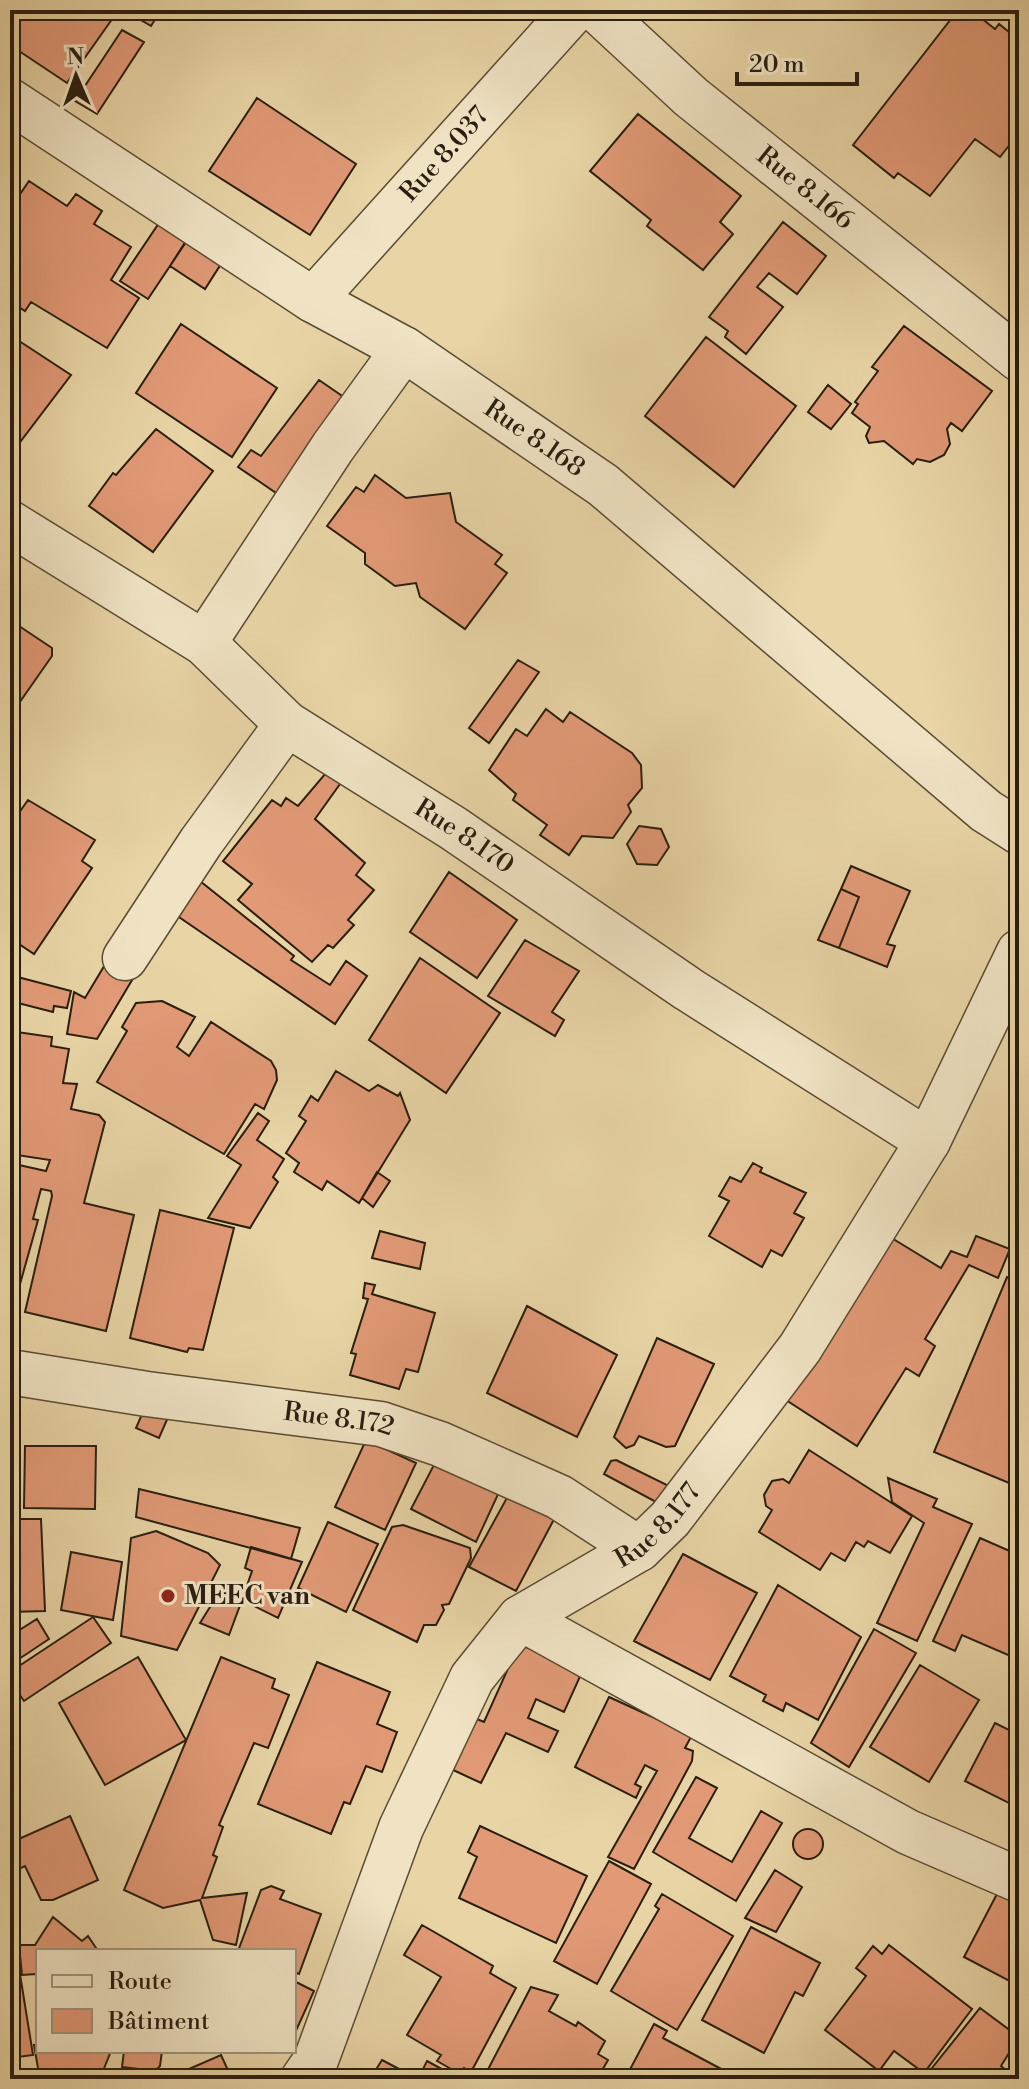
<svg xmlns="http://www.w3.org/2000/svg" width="1029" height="2089" viewBox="0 0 1029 2089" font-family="'Libre Bodoni',serif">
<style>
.building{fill:#e19976;stroke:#291e0f;stroke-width:2}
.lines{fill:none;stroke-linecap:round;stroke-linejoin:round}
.minor-casing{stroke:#594c34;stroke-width:47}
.minor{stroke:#f0e3c4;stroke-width:44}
.poi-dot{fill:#8f2418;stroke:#f0e3c4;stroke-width:3}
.labels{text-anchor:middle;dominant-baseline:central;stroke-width:6;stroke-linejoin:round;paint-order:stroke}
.street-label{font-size:26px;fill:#291e0f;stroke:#f0e3c4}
.poi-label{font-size:26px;font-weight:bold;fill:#291e0f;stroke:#f0e3c4;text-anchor:start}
</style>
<rect width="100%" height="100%" fill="#e8d4a5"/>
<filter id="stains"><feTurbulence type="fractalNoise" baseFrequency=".0025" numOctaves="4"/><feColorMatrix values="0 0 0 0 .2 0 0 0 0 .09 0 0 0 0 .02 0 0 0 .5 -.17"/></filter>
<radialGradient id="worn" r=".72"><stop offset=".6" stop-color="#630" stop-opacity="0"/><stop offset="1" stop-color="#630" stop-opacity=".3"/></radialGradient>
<path class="building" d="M10 10H108L115 15 67 83 10 45Z
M130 10H161L151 26 129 13Z
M958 10H971L995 29 999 24 1019 40V133L1000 157 975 139 930 196 898 173 894 178 853 145Z
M122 30 144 42 97 114 75 101Z
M257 98 356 164 310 235 209 171Z
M638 114 741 196 720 222 733 234 703 270 647 226 651 220 590 171Z
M29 181 67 206 76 194 102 211 94 224 131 247 111 280 139 298 107 348 31 302 25 311 10 301V209Z
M783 222 826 256 797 294 769 273 757 287 783 307 746 354 725 337 728 331 709 317Z
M159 223 186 242 148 299 120 281Z
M186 241 221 264 205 289 170 266Z
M181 324 277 388 232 457 136 393Z
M904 326 992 391 962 431 951 423 947 429 950 444 944 455 930 462 917 459 913 464 884 441 869 443 866 436 870 427 852 413 858 404 855 402 878 371 872 367Z
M10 335 71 375 14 450 10 447Z
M706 337 796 406 734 487 645 416Z
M319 380 348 400 282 497 238 467 251 450 261 456Z
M828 385 851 404 831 429 808 412Z
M156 429 213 471 153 552 89 506 113 473 116 475Z
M375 475 406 498 450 493 456 522 502 555 495 564 507 573 465 629 420 597 416 583 395 586 365 564V553L327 526 356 487 364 492Z
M10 620 52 648V656L10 716Z
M518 660 539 672 489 743 469 728Z
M546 709 563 722 570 712 632 753 641 765 642 788 628 805 631 812 613 838 582 836 569 855 540 835 547 825 513 800 516 794 489 770 516 729 527 736Z
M331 767 345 777 315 819 365 863 356 875 374 890 348 920 354 925 333 948 328 945 312 962 238 900 252 884 223 861 272 800 281 806 286 798 298 806Z
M28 800 95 840 82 861 92 868 34 954 10 938V813L16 817Z
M639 826 661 829 669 847 657 865 637 864 627 844Z
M851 866 910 891 887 944 895 946 887 967 839 948 859 897 841 889Z
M449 872 517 920 477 978 410 932Z
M200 881 294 956 291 960 330 985 346 961 367 976 335 1024 176 915Z
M841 889 859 897 839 948 818 940Z
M525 940 579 971 552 1012 564 1020 555 1036 488 996Z
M109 958 135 975 97 1039 67 1034 74 992 85 998Z
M420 958 500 1013 446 1093 369 1040Z
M10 975 71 991 67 1008 54 1006 53 1012 10 1001Z
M162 1001 195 1017 177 1047 189 1056 211 1022 271 1061 276 1070 277 1080 264 1109 255 1104 224 1154 97 1082 127 1031 122 1027 136 1003Z
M10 1031 52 1037 51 1046 69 1049 63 1083 77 1084 71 1109 99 1115 105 1122 84 1203 134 1215 106 1331 25 1312 52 1196 51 1191 41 1189 33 1219 38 1220 11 1316 20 1318 15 1335 10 1334V1163L46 1171 50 1160 10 1154Z
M336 1071 369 1091 378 1085 398 1096 400 1093 410 1120 359 1203 327 1181 322 1190 294 1172 299 1163 286 1153 306 1121 299 1116 311 1096 318 1101Z
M258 1113 269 1121 257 1140 284 1159 273 1177 278 1182 250 1228 208 1218 241 1165 227 1156Z
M753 1163 762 1168 760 1172 806 1193 794 1213 804 1218 782 1256 771 1250 762 1267 709 1236 729 1201 719 1196 730 1177 741 1182Z
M377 1172 390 1181 373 1207 362 1198Z
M160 1210 234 1228 203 1350 189 1348 187 1352 130 1338Z
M380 1231 425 1243 420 1269 372 1258Z
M976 1236 1010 1249 998 1278 969 1265 925 1339 935 1346 919 1376 906 1368 857 1446 786 1400 890 1237 941 1268 951 1251 967 1257Z
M1007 1277 1019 1282V1487L934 1452Z
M365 1283 375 1285 372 1294 435 1313 418 1372 406 1369 399 1389 350 1375 356 1354 351 1353 368 1299 363 1298Z
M527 1306 617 1355 577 1437 487 1393Z
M657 1338 714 1364 675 1446 666 1447 639 1436 634 1445 626 1448 614 1437Z
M146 1405 169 1415 159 1438 136 1428Z
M10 1439 19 1491 10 1493Z
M366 1440 416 1463 385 1530 335 1507Z
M25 1446H96L95 1509 24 1508Z
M809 1450 912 1516 890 1553 868 1541 864 1547 856 1542 845 1561 831 1553 820 1570 759 1532 772 1510 766 1506 764 1495 772 1481 783 1479 789 1483Z
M437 1459 500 1490 476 1542 411 1509Z
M616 1460 669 1486 656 1502 604 1474 611 1461Z
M888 1478 937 1499 933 1507 972 1524 917 1641 877 1623 924 1523 892 1502Z
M514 1485 560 1508 516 1591 469 1567Z
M139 1489 300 1528 291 1559 136 1517Z
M10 1519H41L45 1611 10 1612Z
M328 1522 378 1544 346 1612 298 1588Z
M403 1525 470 1548 471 1558 449 1604 442 1605 444 1610 436 1625H424L417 1642 353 1610 392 1527Z
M156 1531 208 1553 220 1565 177 1650 121 1636 131 1538Z
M980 1538 1019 1555V1618L1014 1631 1019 1633V1649L1015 1658 962 1635 955 1651 933 1641Z
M251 1547 302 1562 278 1618 242 1600 252 1571 245 1568Z
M71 1552 122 1562 113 1620 61 1610Z
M683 1554 757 1593 710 1680 634 1641Z
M778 1585 861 1637 818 1720 786 1703 783 1711 763 1701 766 1695 730 1676Z
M220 1591 242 1600 229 1635 200 1623Z
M93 1617 111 1643 24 1701 10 1681V1672Z
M37 1619 49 1639 10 1665V1636Z
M874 1629 916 1653 849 1767 811 1743Z
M524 1646 582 1672 564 1712 536 1699 528 1718 558 1731 548 1752 506 1733 481 1783 451 1769 477 1719 484 1722 515 1653 519 1654Z
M138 1657 186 1740 105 1785 59 1703Z
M221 1657 275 1679 272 1688 289 1695 268 1748 254 1743 219 1825 223 1827 213 1855 217 1857 202 1898 247 1893 236 1945 213 1940 200 1900 163 1908 124 1890Z
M317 1662 390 1692 377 1724 397 1732 382 1772 366 1766 350 1804 344 1802 331 1834 258 1804Z
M920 1665 979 1700 929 1782 870 1747Z
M609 1697 692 1735 685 1748 693 1751 692 1761 634 1869 608 1857 657 1771 645 1765 635 1784 641 1787 636 1798 575 1767Z
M995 1723 1019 1735V1808L965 1781Z
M696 1777 717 1788 689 1838 732 1862 761 1811 782 1823 736 1901 653 1852Z
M70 1816 98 1880 53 1900H41L25 1866 10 1873V1843Z
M480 1826 587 1876 556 1943 459 1898 477 1857 468 1852Z
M793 1844a15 15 0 1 1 30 0a15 15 0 1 1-30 0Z
M609 1861 651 1884 597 1984 554 1961Z
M775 1870 802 1887 776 1932 745 1918Z
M271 1886 284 1891 280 1899 321 1914 299 1974 294 1972V1951H238L261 1890Z
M999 1890 1019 1900 1015 1918 1019 1920V1986L964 1957Z
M662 1894 733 1936 677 2030 611 1991 659 1909 655 1906Z
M53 1917 82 1941 88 1936 98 1951H38V1980L36 1974 22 1975 19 1945H35Z
M422 1925 493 1966 490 1973 516 1988 471 2072 464 2068 460 2074 437 2061 441 2055 407 2035 441 1977 404 1955Z
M751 1927 820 1963 803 1996 795 1992 764 2053 702 2020Z
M889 1945 972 2009 924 2073 894 2051 879 2071 825 2030 866 1976 856 1968 873 1946 882 1954Z
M19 1968 33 2055 10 2058V1970Z
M294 1981 314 1991 294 2035Z
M531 1987 558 1995 549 2011 576 2026 578 2022 605 2041 598 2054 608 2060 597 2079H483Z
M980 2008 1019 2037 1001 2066 1012 2075 1008 2079 924 2078Z
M654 2024 667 2031 663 2038 740 2079 626 2077Z
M34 2045H38V2051H111L101 2076 92 2071 87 2079H66L55 2069 39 2074Z
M124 2051H162L160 2066 155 2071 122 2067Z
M221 2055 232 2079H166Z
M382 2060 418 2079H370Z
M427 2061 460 2079H431L421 2073Z"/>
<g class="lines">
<g class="minor-casing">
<g id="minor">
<path id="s1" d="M597 10 691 97 1019 359"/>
<path id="s2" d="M10 101 313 300 404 349 603 485 986 811 1019 832"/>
<path id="s3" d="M313 300 574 10"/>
<path id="s4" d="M10 523 204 643 287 724 453 828 688 989 928 1141"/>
<path d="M204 643 333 447 404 349"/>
<path d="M125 958 201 842 287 724"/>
<path id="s5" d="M10 1372 147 1394 381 1424 440 1444 559 1497 639 1549"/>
<path d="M520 1618 908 1832 1019 1880"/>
<path id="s6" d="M303 2079 316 2060 401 1828 472 1678 520 1618 639 1549 670 1519 800 1348 928 1141 1019 952"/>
</g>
</g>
<use href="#minor" class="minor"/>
</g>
<circle class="poi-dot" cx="168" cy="1596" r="8"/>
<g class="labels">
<g class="street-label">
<text stroke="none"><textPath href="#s3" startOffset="196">Rue 8.037</textPath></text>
<text stroke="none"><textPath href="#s1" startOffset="274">Rue 8.166</textPath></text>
<text stroke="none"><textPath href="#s2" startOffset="624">Rue 8.168</textPath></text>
<text stroke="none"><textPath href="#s4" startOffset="554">Rue 8.170</textPath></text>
<text stroke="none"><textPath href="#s5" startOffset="332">Rue 8.172</textPath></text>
<text stroke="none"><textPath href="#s6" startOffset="680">Rue 8.177</textPath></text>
</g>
<g class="poi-label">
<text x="184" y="1596">MEEC van</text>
</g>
</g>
<rect width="1029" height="2089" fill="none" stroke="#e8d4a5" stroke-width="40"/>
<rect x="12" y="12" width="1005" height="2065" fill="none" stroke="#291e0f" stroke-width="4"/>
<rect x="20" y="20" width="989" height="2049" fill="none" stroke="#291e0f" stroke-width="2"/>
<rect x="36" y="1949" width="260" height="104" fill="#f0e3c4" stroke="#a0947c" stroke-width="2"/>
<rect x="52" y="1975" width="40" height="12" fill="#f0e3c4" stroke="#a0947c" stroke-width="2"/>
<text x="108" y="1989" font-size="24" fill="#291e0f">Route</text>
<rect x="52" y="2009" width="40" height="24" fill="#e19976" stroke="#a0947c" stroke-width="2"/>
<text x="108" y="2029" font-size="24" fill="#291e0f">Bâtiment</text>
<g transform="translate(76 76) rotate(358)" stroke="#f0e3c4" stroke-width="6" paint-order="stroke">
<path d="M0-6L14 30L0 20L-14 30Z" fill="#291e0f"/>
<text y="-12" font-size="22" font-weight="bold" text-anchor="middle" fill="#291e0f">N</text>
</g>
<path d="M737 72v12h120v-12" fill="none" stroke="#291e0f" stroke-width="4"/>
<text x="749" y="72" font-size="24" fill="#291e0f" stroke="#f0e3c4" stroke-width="6" paint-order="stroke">20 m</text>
<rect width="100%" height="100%" filter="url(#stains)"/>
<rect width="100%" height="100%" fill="url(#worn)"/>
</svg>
